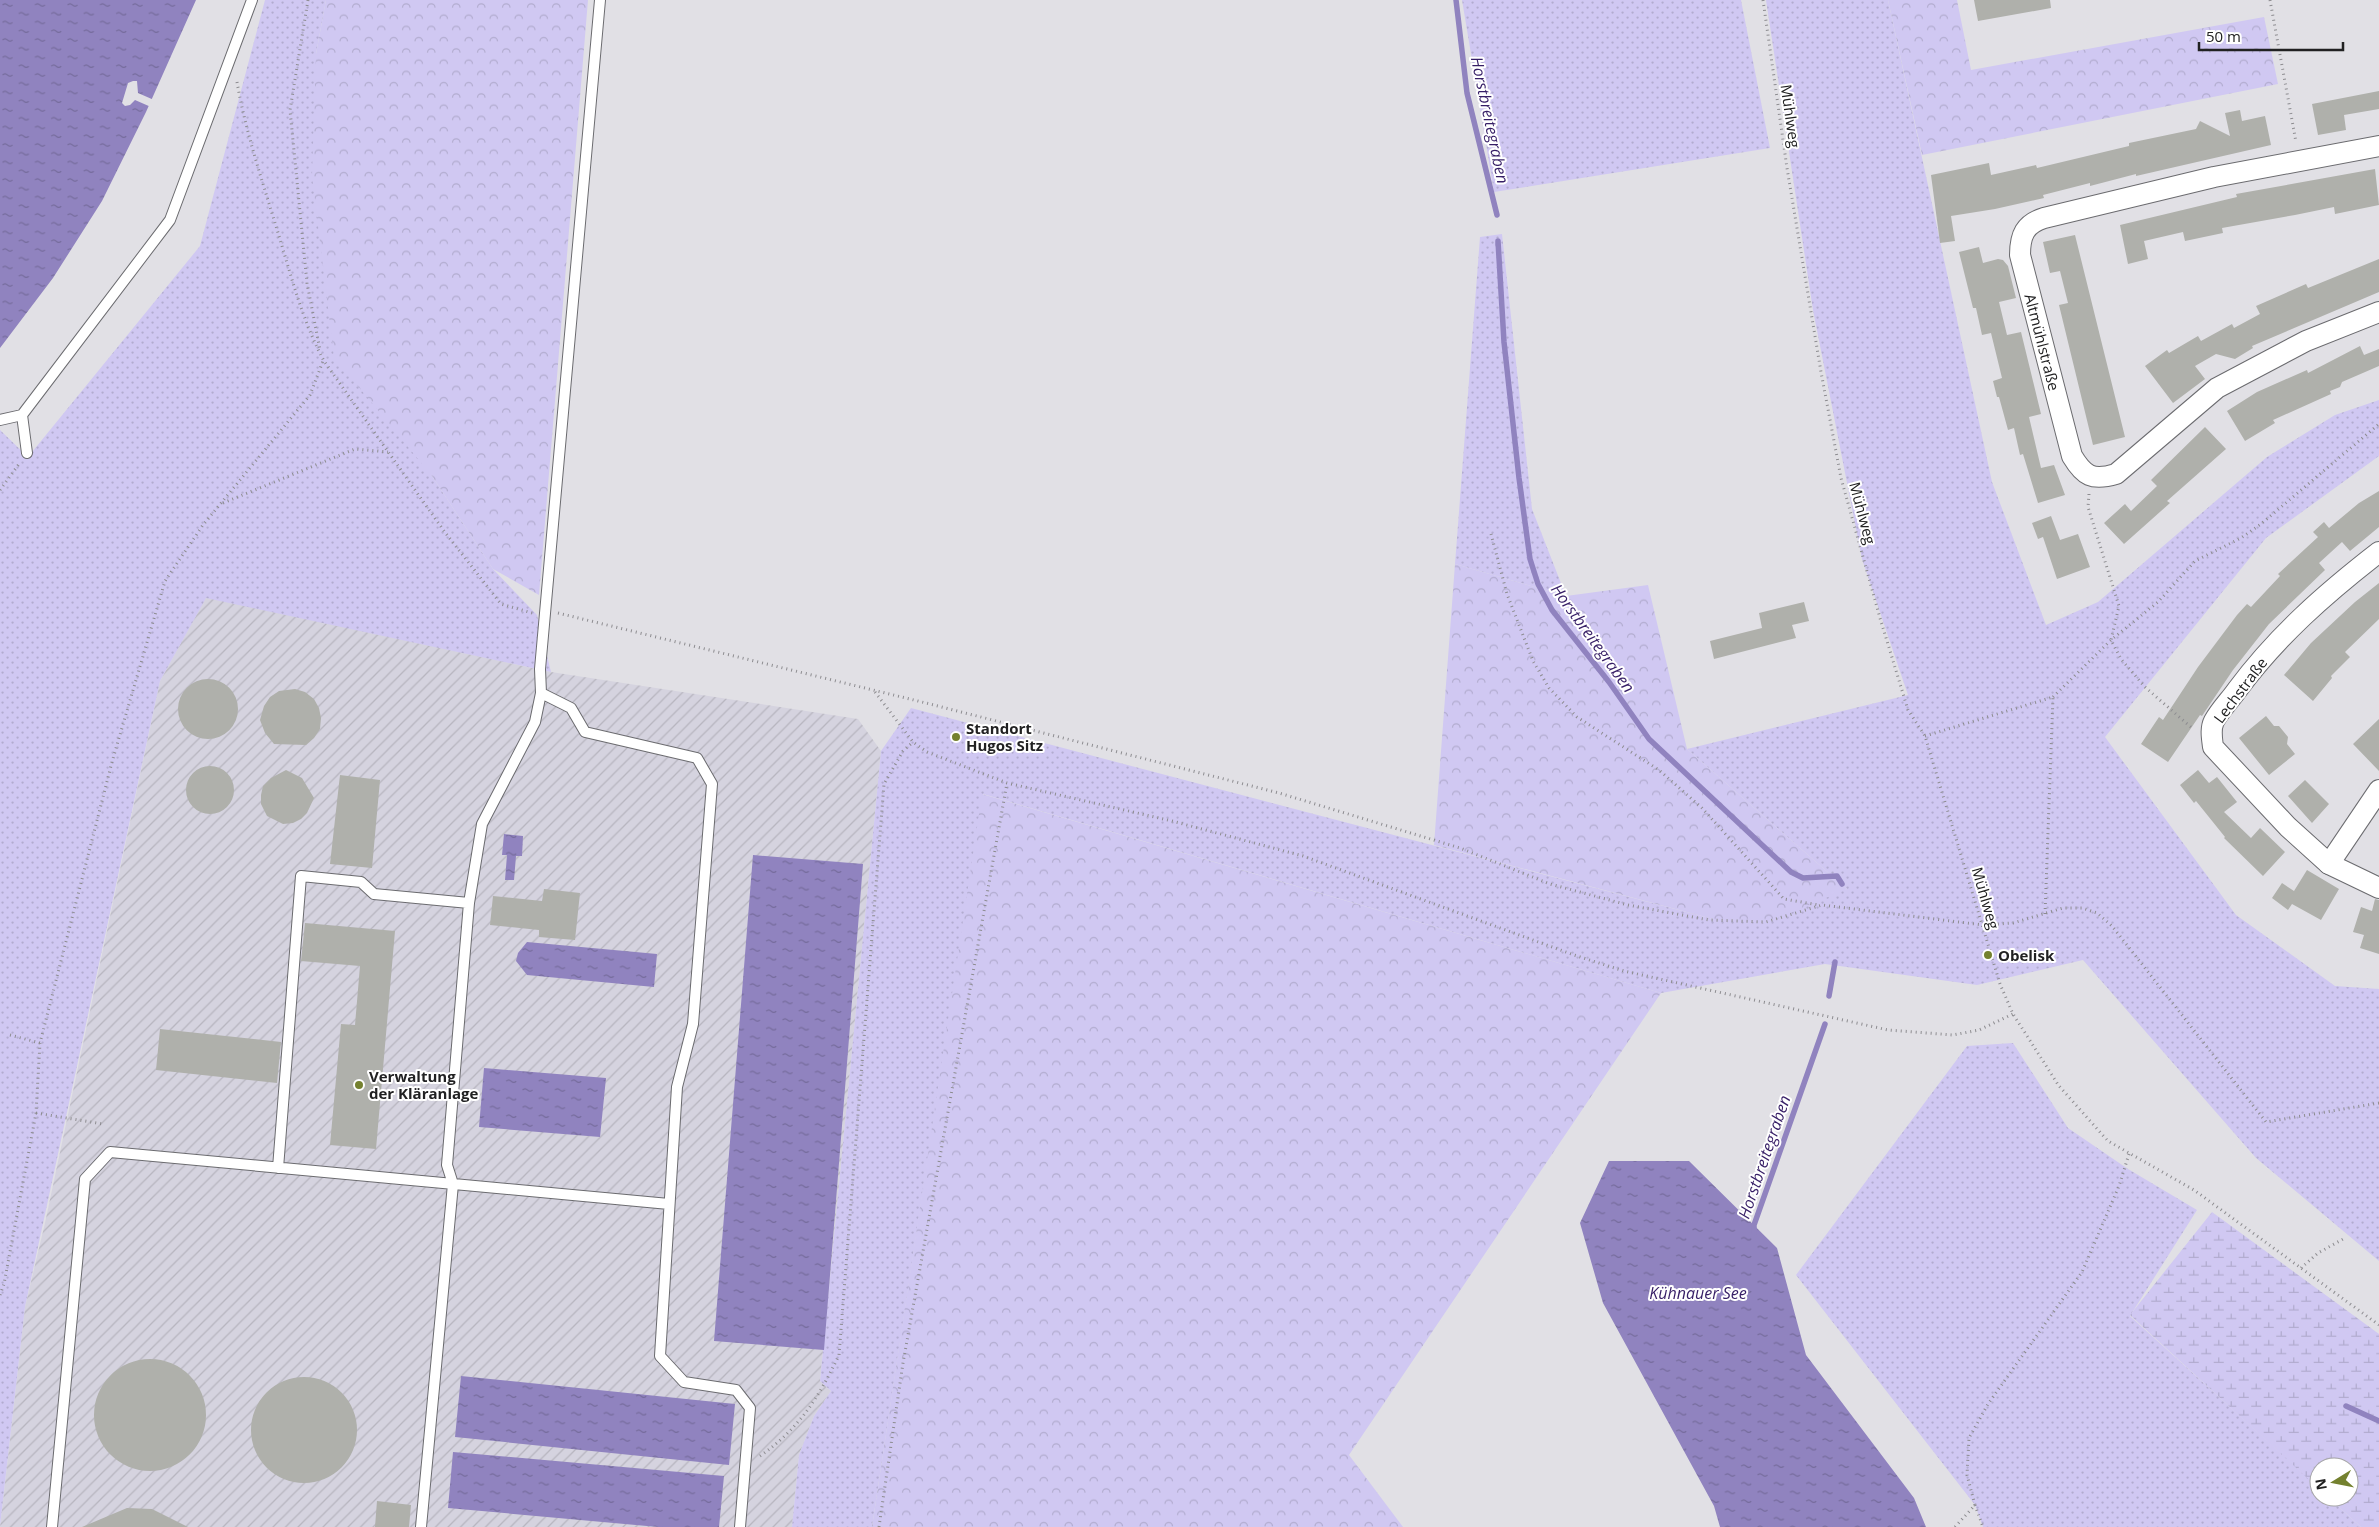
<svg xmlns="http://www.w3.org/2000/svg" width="2379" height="1527" viewBox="0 0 2379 1527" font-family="'Open Sans',sans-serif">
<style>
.industrial{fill:url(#industrial-furrows)}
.grass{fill:url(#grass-dots)}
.forest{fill:url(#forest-crowns)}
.wetland{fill:url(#wetland-marsh)}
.water{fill:url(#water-ripples)}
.pier{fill:#e1e0e5}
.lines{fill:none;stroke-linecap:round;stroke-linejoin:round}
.stream{stroke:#9083bf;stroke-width:5.5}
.building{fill:#afb0ab}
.lane-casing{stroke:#6b6b6f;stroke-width:12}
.street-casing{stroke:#6b6b6f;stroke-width:22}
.path{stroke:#8d8c90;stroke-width:3;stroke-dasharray:1 4;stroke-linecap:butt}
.lane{stroke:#fff;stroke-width:10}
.street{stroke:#fff;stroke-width:20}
.poi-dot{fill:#74812f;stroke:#fff;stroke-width:2}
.labels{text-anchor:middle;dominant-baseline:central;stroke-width:4;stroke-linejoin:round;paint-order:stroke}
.street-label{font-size:15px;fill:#212122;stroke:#fff}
.poi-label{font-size:15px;font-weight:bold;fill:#212122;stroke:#fff;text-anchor:start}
.water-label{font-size:16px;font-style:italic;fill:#361e66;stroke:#fff}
</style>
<defs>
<pattern id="industrial-furrows" width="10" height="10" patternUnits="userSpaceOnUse" patternTransform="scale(1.25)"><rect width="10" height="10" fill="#d5d3df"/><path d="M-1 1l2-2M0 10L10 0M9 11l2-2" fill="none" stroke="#b7b5bf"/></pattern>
<pattern id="grass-dots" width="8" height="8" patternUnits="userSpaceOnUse" patternTransform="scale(1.25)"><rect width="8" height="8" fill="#d0c8f2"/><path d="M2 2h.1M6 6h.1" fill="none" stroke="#b2accf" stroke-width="1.8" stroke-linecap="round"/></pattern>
<pattern id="forest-crowns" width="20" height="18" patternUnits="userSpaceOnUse" patternTransform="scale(1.25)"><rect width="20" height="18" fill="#d0c8f2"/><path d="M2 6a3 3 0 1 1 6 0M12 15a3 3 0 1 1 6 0" fill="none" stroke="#b2accf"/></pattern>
<pattern id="wetland-marsh" width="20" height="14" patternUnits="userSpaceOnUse" patternTransform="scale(1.25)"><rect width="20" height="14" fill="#d0c8f2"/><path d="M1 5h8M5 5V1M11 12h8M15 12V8" fill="none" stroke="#b2accf"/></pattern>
<pattern id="water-ripples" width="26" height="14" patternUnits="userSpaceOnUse" patternTransform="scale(1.25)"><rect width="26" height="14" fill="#9083bf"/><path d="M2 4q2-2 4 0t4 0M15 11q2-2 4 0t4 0" fill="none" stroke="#756b9b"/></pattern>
</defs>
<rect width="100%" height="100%" fill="#e1e0e5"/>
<path class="industrial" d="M206 597 551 672 858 719 881 751 820 1381 831 1391 814 1416 799 1455 792 1527H0L25 1307 45 1223 160 681Z"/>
<path class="grass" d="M265 0H326L316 54 432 476 493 569 537 615 551 672 206 598 160 681 25 1307 0 1526V430L28 457 200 246Z
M1462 0H1741L1770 148 1494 192Z
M1766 0H1888L1992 482 2046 625 2098 602 2267 457 2335 415 2379 400V456L2266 538 2105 737 2236 915 2335 986 2379 989V1261L2256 1158 2083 960 1977 985 1825 964 1661 993 983 794 872 1527H792L799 1455 814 1416 831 1391 820 1381 881 751 911 708 1713 919 1847 889 1687 749 1908 695 1862 559 1813 310Z
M1502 234 1532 509 1566 596 1455 564 1480 237Z
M2013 1043 2068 1128 2128 1169 2197 1210 2130 1316 2319 1488V1497H2328L2361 1527H1983L1975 1505 1796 1275 1967 1046Z"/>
<path class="forest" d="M326 0H588L539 595 493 569 432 476 334 357 312 176 316 54Z
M1888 0H1957L1971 70 2264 17 2278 84 1922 155Z
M1455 564 1566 596 1648 585 1687 749 1847 889 1766 923 1713 919 1434 845Z
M982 794 1661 993 1349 1455 1403 1527H872Z"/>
<path class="wetland" d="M2212 1212 2379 1334V1527H2361L2328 1497H2349V1467H2319V1489L2130 1315Z"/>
<path class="water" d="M0 0H196L146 112 102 201 53 278 0 348Z
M504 834 523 836 522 856H516L514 880H505L507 855H502Z
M753 855 863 864 824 1350 714 1341Z
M527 942 657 954 654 987 527 975 516 961 518 953Z
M484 1068 606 1078 600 1137 479 1127Z
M1609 1161H1689L1777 1248 1806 1355 1914 1498 1926 1527H1720L1714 1506 1603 1303 1580 1223Z
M461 1376 735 1404 729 1465 455 1437Z
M453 1452 724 1476 719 1527H658L448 1508Z"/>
<path class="pier" d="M133 81H137L138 93 154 100 151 107 135 100 130 105 125 106 122 103 128 83Z"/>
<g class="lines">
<path class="stream" d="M1456 0 1467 93 1497 215
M1498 245V241L1504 342 1519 478 1530 559 1538 584 1552 610 1609 682 1649 739 1791 872 1803 878 1837 876 1842 884
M1829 996 1835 962
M1754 1233V1225L1825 1024
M2346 1406 2379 1421"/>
</g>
<path class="building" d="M1974 0H2050L2051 8 1978 21Z
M2379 91V109L2344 115 2346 130 2318 135 2312 104Z
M2240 110 2242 121 2265 116 2271 145 2136 176V174L2090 186V183L2043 195 2044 198 1995 209 1951 216 1955 241 1940 243 1931 175 1989 163 1991 175 2036 165 2037 168 2129 146V143L2196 129 2200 121 2230 136 2225 113Z
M2375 169 2379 205 2335 214 2334 207 2295 215 2222 228 2223 233 2185 241 2183 232 2144 241 2148 259 2128 264 2120 225 2237 197 2236 194Z
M2075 235 2125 437 2093 445 2059 305 2068 303 2060 271 2050 273 2043 242Z
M1979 247 1983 263 1998 259 2003 260 2008 266 2016 298 1999 302 2007 335 2021 332 2041 414 2029 417 2041 468 2054 465 2065 495 2038 503 2023 454 2020 455 2014 428 2008 430 1999 397H1997L1993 381 2002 378 1991 333 1982 335 1976 308H1973L1959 252Z
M2379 259V292L2252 346 2253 348 2235 359 2216 354 2195 366 2205 379 2173 403 2145 366 2167 350 2169 353 2198 336 2201 341 2232 324 2234 328 2260 314 2256 306 2306 284 2308 288Z
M2360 346 2364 355 2379 349V366L2342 382 2340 387 2330 391 2331 394 2273 420 2275 423 2245 441 2227 411 2257 392 2307 370 2308 373Z
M2205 427 2226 449 2167 501 2170 503 2124 544 2104 523 2125 504 2131 511 2157 486 2151 480Z
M2379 491V527L2350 551 2342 542 2319 563 2325 570 2269 624 2233 670 2202 716 2200 715 2168 762 2141 744 2159 717 2163 720 2198 667 2237 615 2247 604 2251 607 2280 576 2278 574 2318 537 2313 532 2324 522 2329 528 2359 503Z
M2051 516 2060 540 2078 534 2090 567 2057 579 2043 537 2038 539 2032 523Z
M2379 583V619L2345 652 2350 657 2331 676 2332 678 2313 701 2284 675 2311 643 2355 602Z
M1804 602 1809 621 1792 625 1796 638 1714 659 1710 641 1762 628 1759 613Z
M178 709a30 30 0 1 1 60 0a30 30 0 1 1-60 0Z
M295 689 305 692 314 699 319 708 321 718 320 729 314 738 306 745 274 744 265 733 260 720 264 706 270 697 279 691Z
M2266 716 2274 726H2279L2288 737 2287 744 2295 754 2269 775 2239 738Z
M2379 719V771L2353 744Z
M186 790a24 24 0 1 1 48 0a24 24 0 1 1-48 0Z
M286 770 302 778 314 798 307 813 301 819 293 823 283 824 267 816 261 804V795L263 786 271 778Z
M2198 770 2209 783 2217 777 2237 802 2224 812 2251 838 2260 828 2285 852 2263 876 2224 838 2225 837 2196 801 2194 803 2180 785Z
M340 775 380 780 372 868 330 864Z
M2305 780 2329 804 2312 823 2288 796Z
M2307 870 2339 889 2321 920 2292 904 2288 910 2272 898 2282 883 2294 891Z
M544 889 580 893 575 940 539 937V930L490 925 493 896 542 901Z
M2375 899 2379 900V954L2360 948 2364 935 2353 932 2361 907 2372 911Z
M305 923 395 931 376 1149 330 1145 341 1024 355 1025 360 966 301 961Z
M160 1029 281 1042 277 1083 156 1070Z
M94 1415a56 56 0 1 1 112 0a56 56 0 1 1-112 0Z
M251 1430a53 53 0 1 1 106 0a53 53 0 1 1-106 0Z
M377 1501 411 1505 409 1527H375Z
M127 1508 152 1509 188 1527H82Z"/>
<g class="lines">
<g class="lane-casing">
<path id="lane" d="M0 420 22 415
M27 453 22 415 170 220 252 0
M541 693 571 708 585 732 697 758 712 784 693 1024 677 1087 660 1356 684 1382 736 1390 750 1408 740 1527
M278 1168 301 876 361 882 374 894 469 903
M52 1527 85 1179 110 1152 669 1204
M421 1527 453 1184 447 1165 469 903 482 824 535 722 541 693 540 669 600 0"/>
</g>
<g class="street-casing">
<g id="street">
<path id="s1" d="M2379 146 2214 177 2044 218C2025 224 2020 235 2020 255L2072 456C2084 476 2092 481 2116 474L2217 388 2306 341 2379 312"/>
<path d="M2379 552C2326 593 2277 636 2237 690 2230 700 2220 710 2214 721 2210 729 2212 738 2213 747L2288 827 2329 864 2379 888"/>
<path d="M2329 864 2379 790"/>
</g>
</g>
<path class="path" d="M308 0 290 110 307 283 320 350
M1763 0 1787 168 1821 372 1841 478 1880 618 1908 710 1925 736 2000 984 2013 1014 2059 1086 2108 1141 2194 1190 2379 1325
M2270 0 2296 142
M237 82C246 134 264 186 279 236 292 279 303 322 324 361L444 531 501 604 532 613
M0 490 19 464
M2089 494 2088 507 2119 606 2111 640 2121 659 2145 687 2193 729
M223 503 355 449 388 452
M1491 534 1507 594 1533 661 1549 688 1577 717 1659 770 1702 808 1784 899 1819 905
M558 613 918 701 1279 793 1460 848 1550 884 1628 905 1709 920 1766 922 1822 905 1983 925 2013 923 2063 908H2082L2097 913 2112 926 2266 1122 2379 1103
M875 692 913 742 927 752 1007 783 1172 821 1303 856 1574 955 1624 971 1888 1030 1953 1035 1979 1030 2013 1014
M2053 697 2111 640 2158 602 2195 561 2241 538 2261 524 2379 424
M1925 736 2053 697 2045 914
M10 1035 40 1043
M36 1113 103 1124
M2301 1268 2318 1253 2345 1238
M0 1295 4 1284 36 1113 40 1043 112 762 165 581 203 525 310 395 323 361
M760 1456C799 1429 819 1397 839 1355L884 784 903 751 913 742
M1975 1505 1983 1527
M879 1527 903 1363 1007 783
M1955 1527 1975 1505 1967 1475 1969 1438 1988 1404 2082 1272 2119 1186 2129 1154"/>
<use href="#lane" class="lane"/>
<use href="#street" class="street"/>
</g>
<g class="poi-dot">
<circle cx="956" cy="737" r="5"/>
<circle cx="1988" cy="955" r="5"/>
<circle cx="359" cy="1085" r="5"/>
</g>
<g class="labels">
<g class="street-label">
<text transform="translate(1791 116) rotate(82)">Mühlweg</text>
<text stroke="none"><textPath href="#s1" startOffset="481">Altmühlstraße</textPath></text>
<text transform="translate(1863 513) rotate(75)">Mühlweg</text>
<text transform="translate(2240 690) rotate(-53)">Lechstraße</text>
<text transform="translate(1986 898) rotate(74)">Mühlweg</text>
</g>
<g class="poi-label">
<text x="966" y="728">Standort<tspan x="966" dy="17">Hugos Sitz</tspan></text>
<text x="1998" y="955">Obelisk</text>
<text x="369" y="1076">Verwaltung<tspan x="369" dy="17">der Kläranlage</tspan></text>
</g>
<g class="water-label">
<text transform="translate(1490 120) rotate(78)">Horstbreitegraben</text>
<text transform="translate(1593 638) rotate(54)">Horstbreitegraben</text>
<text transform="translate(1764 1157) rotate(-71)">Horstbreitegraben</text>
<text x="1698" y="1293">Kühnauer See</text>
</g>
</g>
<g transform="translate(2334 1482) rotate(260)"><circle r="24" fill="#ffffff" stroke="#a6a6a7"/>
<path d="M0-4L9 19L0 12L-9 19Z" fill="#74812f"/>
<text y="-8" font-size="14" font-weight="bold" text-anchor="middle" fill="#212122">N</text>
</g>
<path d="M2199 42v8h144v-8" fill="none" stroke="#212122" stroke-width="2.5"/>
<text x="2206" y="42" font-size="15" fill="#212122" stroke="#ffffff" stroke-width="4" paint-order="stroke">50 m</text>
</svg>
